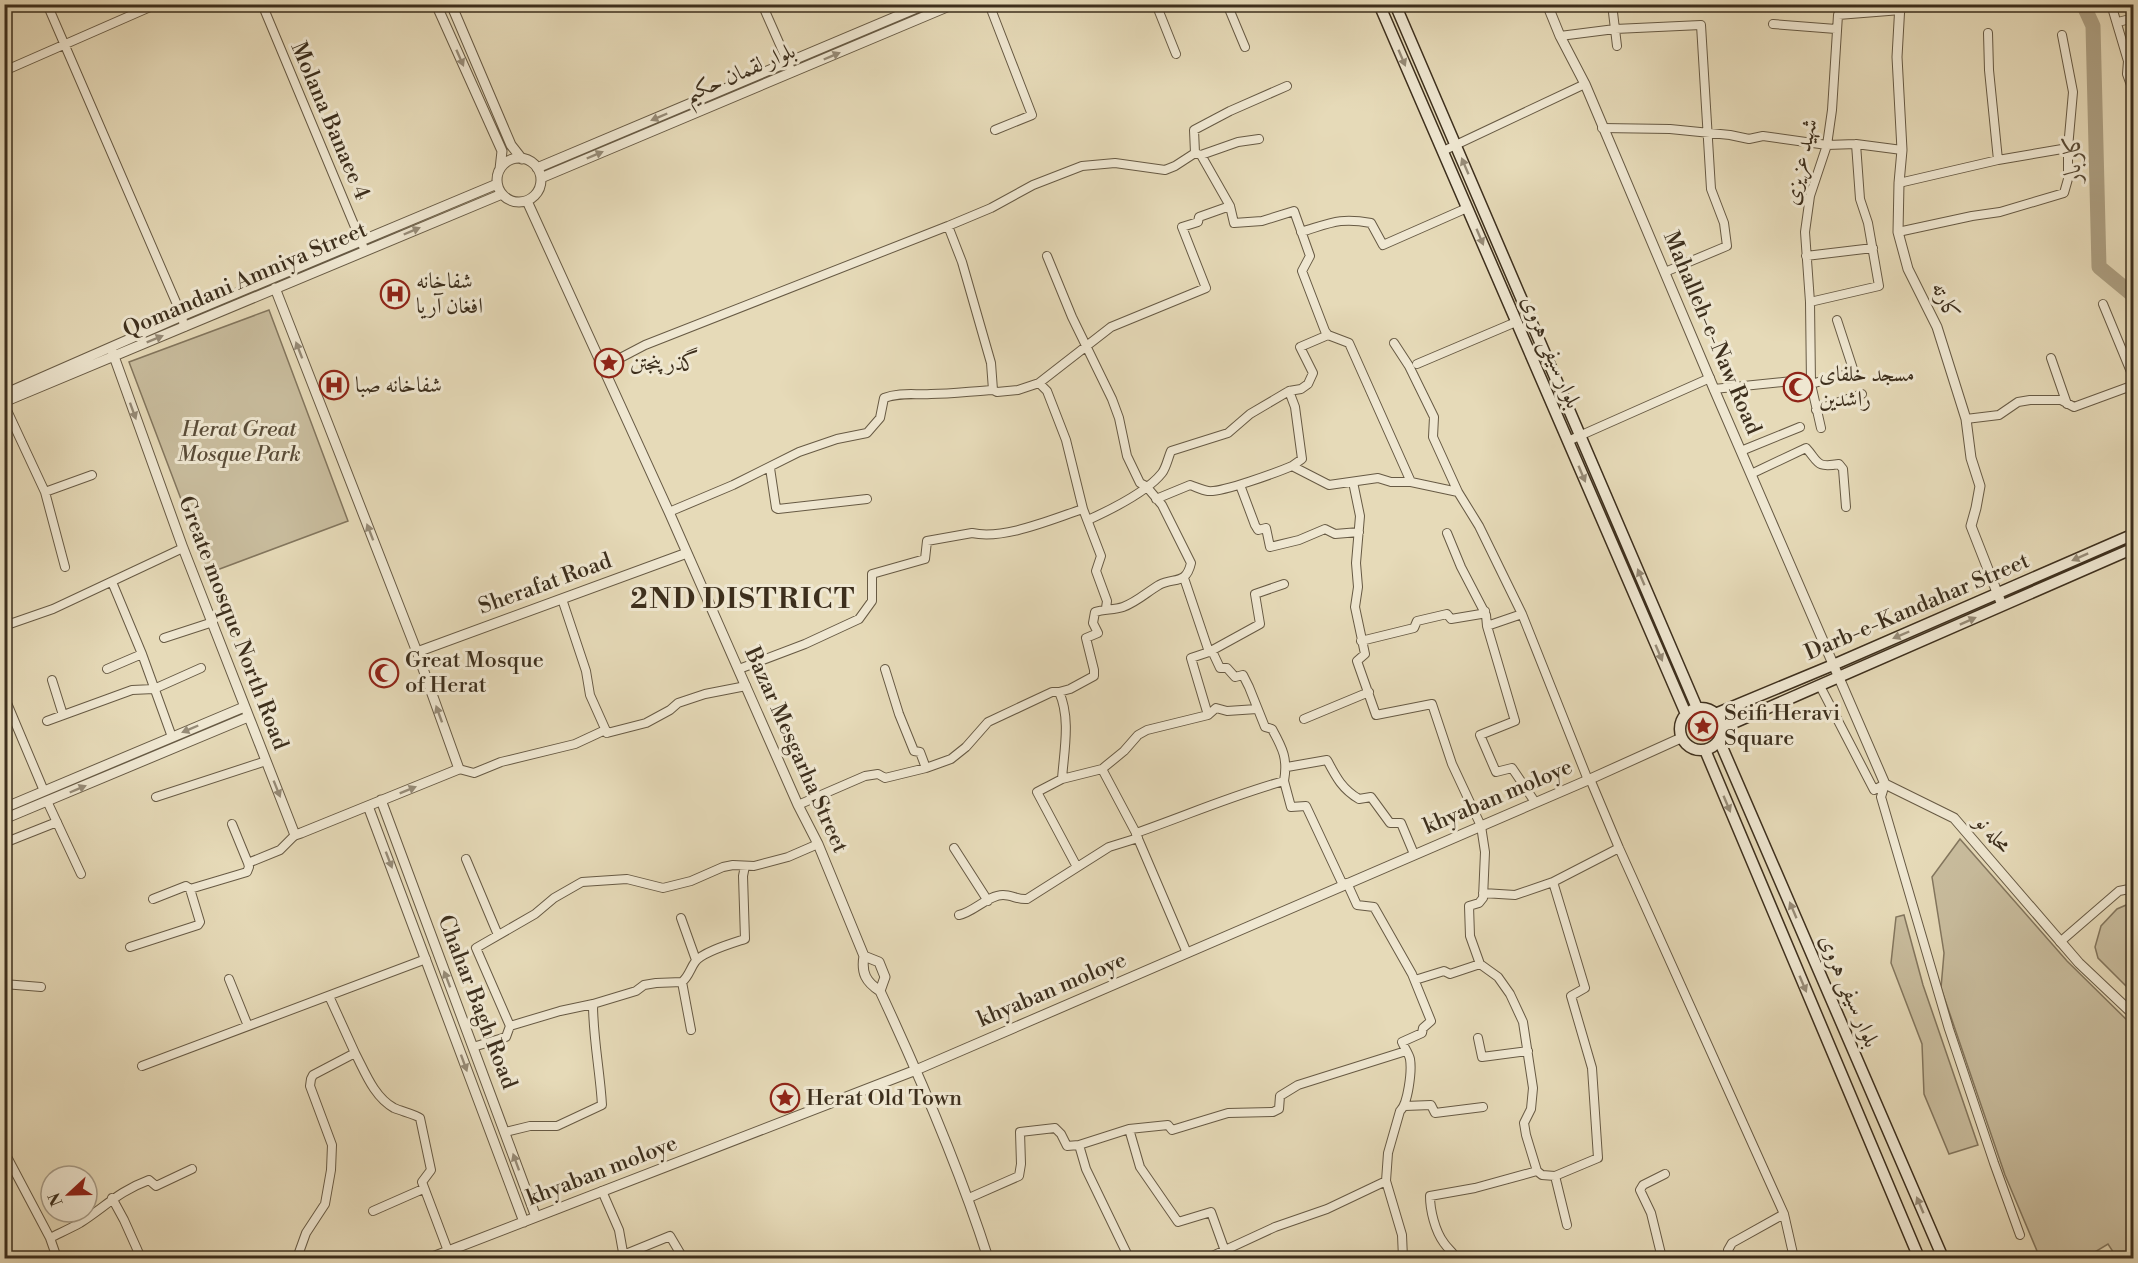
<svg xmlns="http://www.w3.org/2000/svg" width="2138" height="1263" viewBox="0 0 2138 1263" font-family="'Libre Bodoni',Amiri,serif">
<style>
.green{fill:#c9bd9e;stroke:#83765e;stroke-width:1.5}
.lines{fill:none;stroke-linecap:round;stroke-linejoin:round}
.river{stroke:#ada083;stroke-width:15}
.minor-casing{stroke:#675a44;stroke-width:10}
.tertiary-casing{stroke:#675a44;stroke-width:11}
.secondary-casing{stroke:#3d2f1d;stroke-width:13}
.minor{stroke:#efe7d1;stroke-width:8}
.tertiary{stroke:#efe7d1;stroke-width:9}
.secondary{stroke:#efe7d1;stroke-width:10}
.oneway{fill:#968b77}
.labels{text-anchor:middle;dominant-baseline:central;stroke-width:6;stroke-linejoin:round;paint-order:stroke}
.street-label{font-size:22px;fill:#3d2f1d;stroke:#efe7d1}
.poi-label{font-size:22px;fill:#3d2f1d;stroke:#efe7d1;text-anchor:start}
.park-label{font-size:22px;font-style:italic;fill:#594b37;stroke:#efe7d1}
.water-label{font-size:24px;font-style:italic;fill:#594b36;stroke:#efe7d1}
.district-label{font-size:28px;font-weight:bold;letter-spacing:1.5px;fill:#3d2f1d;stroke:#efe7d1}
</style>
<rect width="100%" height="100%" fill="#e6dab8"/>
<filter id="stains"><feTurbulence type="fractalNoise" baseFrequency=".00333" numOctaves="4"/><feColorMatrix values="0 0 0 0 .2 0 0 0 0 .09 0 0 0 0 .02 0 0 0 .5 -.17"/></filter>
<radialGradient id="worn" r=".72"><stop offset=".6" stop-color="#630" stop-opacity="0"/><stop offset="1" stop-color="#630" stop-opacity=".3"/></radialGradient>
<path class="green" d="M269 310 348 521 209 573 129 362Z
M1960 839 2067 961 2133 1026V1258H2117L2108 1244 2085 1258H2040L2005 1175 1941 988 1944 953 1932 877Z
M2133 902V993L2098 958 2095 947 2101 926 2117 909Z
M1904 915 1923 985 1978 1145 1949 1154 1924 1094 1922 1044 1891 963 1896 917Z"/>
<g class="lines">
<path class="river" d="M2083 4 2093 26 2099 267 2134 296"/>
<g class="minor-casing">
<path id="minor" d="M47 4 182 316 184 327
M262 4 365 251
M762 4 792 72
M989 4 1032 115 995 130
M1156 4 1176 54
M1227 4 1245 47
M1612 4 1617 46
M1771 4V5
M2111 4 2128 61 2127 74 2134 93
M2118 22 2134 18
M1773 24 1836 29
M1988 33 1989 70 1998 160
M1560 36 1615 29 1701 25 1711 189 1724 223 1727 246 1665 272
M4 71 157 4
M1602 128 1670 129 1730 135 1749 139 1763 136 1827 145 1856 144 1902 150
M1443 151 1585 84
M1195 153 1194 130 1230 111 1287 86
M1201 155 1230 206 1234 223 1262 221 1294 211 1310 256 1302 271 1325 331 1328 335 1349 343 1411 482 1458 492 1479 526 1522 614 1588 780
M1899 183 1998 160 2068 148
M948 226 962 262 991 363 993 390
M1301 232C1331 223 1340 217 1371 223L1383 245 1467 208
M1898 232 1972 216 2000 212 2064 193 2068 179V148L2073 92 2062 35
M1047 256 1072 317 1112 399 1119 418 1127 456 1140 483 1146 486 1162 505 1191 563C1186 585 1175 577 1159 585 1147 592 1137 602 1123 607 1114 610 1104 609 1095 612L1093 623 1098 633 1086 638 1094 670V676L1070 689 1059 692
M1806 256 1873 248
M1810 302 1879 286 1868 223 1860 199 1856 144
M2103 304 2134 379
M1394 343 1409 366 1434 417 1433 437 1458 492
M2051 358 2067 404
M1417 364 1516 322
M603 367 645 345 948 226 991 208 1033 185 1082 166 1115 163 1165 170 1175 166 1195 153 1201 155 1238 142 1259 139
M1039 383 1047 391 1066 440 1083 509 1101 556 1096 571 1107 601 1106 608
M1811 384 1854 372 1837 320
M1714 389 1811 379
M1289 391 1295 407 1302 459 1292 466
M4 404 45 492 65 567
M1816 410 1862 394
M1966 419 1999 415 2018 402 2030 400H2061L2074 407 2134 385
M1821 428 1811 384 1810 302 1805 232 1810 196 1827 145 1832 110 1838 15 1901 10
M1568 441 1710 378
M1741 451 1800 427
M770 468 776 508 778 509 867 499
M1751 474 1806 448C1819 462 1815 468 1839 464L1843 469 1846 507
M1353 482 1360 516 1356 563 1358 587 1355 607 1365 654 1357 661 1376 715 1432 704 1452 764 1481 826 1485 852 1483 898 1479 903 1469 906 1470 936 1480 964 1498 977 1510 994 1523 1022 1533 1088 1531 1109 1524 1123 1526 1135 1537 1171 1475 1188 1430 1196C1430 1210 1435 1231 1444 1243 1448 1249 1453 1252 1456 1258
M1240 485 1255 525 1258 530 1266 528 1270 547 1299 540 1325 529 1335 534 1359 532
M45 492 92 475
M1156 499 1190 485C1196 487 1202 490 1208 491 1221 493 1278 472 1292 466L1329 485 1378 478 1391 482H1411
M669 512 733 485 799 452 837 439 867 433 880 418 884 398C899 392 915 395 931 394 952 394 973 391 993 390L997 392 1018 390 1039 383 1111 327 1206 288 1182 227 1198 222 1199 217 1230 206
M1088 520C1110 510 1147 492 1162 473 1166 468 1168 458 1171 451L1228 433 1250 414 1289 391 1301 389 1308 384 1313 373 1300 347 1328 335
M1447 533 1461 567 1486 615 1487 626 1515 721 1480 735 1496 772 1512 768 1535 802
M1184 578 1209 652 1213 653 1220 668H1227L1235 677 1243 675 1249 687 1265 727 1272 729C1283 749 1288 759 1284 781
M112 582 142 654 172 737
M562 599 586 671 590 695 607 733
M4 626 53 609 183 548
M1487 626 1522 614
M164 638 213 622
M1361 641 1414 628 1417 621 1447 614 1451 619 1481 614 1485 611
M107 669 142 654
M739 669 805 644 859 619 872 601V574L925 559 927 541 972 533C1005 540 1052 519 1083 509
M885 669 899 714 914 751 920 752 926 768
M52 680 63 715
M1820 686 1874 790 1885 784
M4 696 44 791
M1208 715 1191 658 1209 652 1260 624 1255 594 1284 584
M1304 719 1369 692
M47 721 132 690 154 689 201 668
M1287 767 1327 760C1336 777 1342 789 1359 799L1371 797 1390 823H1401L1414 854
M459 769 474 773 501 762 575 744 603 731 607 733 646 723 670 710 678 703 705 694 746 686
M1102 769 1124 751 1138 735 1147 730 1208 715 1216 708 1227 711 1257 709
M1062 779 1037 792 1077 867
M1590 779 1619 848 1784 1214 1794 1258
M1885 784 1881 797 1949 1029 1994 1163 2020 1235
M156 797 266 761
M47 801 81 874
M798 805 865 776 878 774 885 778 926 768 951 759 966 747 988 722 1052 692H1059C1071 718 1064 751 1062 779L1102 769 1136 833C1185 816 1233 795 1284 781L1291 807 1306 806 1343 885
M1136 834 1187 953
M4 843 57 822
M954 848 988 901
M466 859 498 935
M248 863 280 850 295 835
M1347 883 1357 905 1374 907 1412 974 1431 1021 1423 1028 1422 1033 1402 1042C1404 1047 1409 1054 1410 1059 1412 1071 1408 1104 1400 1111L1388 1153 1386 1181 1402 1235 1403 1258
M1483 893 1515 895 1553 882 1619 848
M153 899 186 886 190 889 247 872 249 867 248 863 232 824
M959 915C974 912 988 895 1003 895 1012 895 1018 900 1027 899L1109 847 1138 838
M681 918 696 960
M2060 942 2119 891 2134 888
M130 947 198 925 200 922 190 889
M229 979 248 1026
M1415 980 1444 971 1450 974 1480 964
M682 982 691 1030
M4 984 41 987
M510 1026 560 1011 593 1004 636 991 644 985 656 983 682 982C689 976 690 969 695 962 702 952 733 943 745 939L743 876 745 866
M1478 1038 1482 1057 1528 1051
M473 1047 506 1037 510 1026 476 948 535 914 554 898 582 882 627 879 663 888 691 881 723 867 733 865 754 866 788 857 818 844
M355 1053C365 1072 374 1097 394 1108 401 1111 417 1115 420 1118L431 1170 422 1182 448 1251
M142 1066 426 959
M1405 1106 1431 1105 1435 1113 1483 1107
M1129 1129 1140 1167 1178 1222 1211 1212 1225 1251
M505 1132 530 1126H557L602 1105C600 1071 593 1038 593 1004
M1079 1145 1086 1169 1129 1258
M4 1151 50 1238 57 1258
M1537 1171 1542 1175 1555 1176 1598 1158 1592 1068 1571 996 1585 988 1553 882
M1555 1176 1567 1225
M602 1191 619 1230 624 1258
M112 1198 124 1220 141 1258
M969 1198 1019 1176 1021 1164 1020 1132 1055 1128 1061 1134 1067 1146 1079 1145 1129 1129 1168 1125 1172 1130 1228 1113 1273 1112 1279 1109 1280 1096 1298 1085 1406 1051
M373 1211 423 1189
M50 1238C60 1233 71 1228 80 1223 105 1207 119 1191 149 1180L156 1186 192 1169
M297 1258 306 1233 325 1204 331 1170 332 1145 310 1086 311 1079 313 1075 355 1053 329 996
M616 1258 670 1236 683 1258
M1208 1258 1275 1227 1327 1209 1386 1181
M1662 1258 1651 1213 1640 1190 1643 1185 1665 1174
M1731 1258 1728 1250 1732 1243 1784 1214"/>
</g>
<g class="tertiary-casing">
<path id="tertiary" d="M436 4 502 151 500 169
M451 4 511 145 522 159
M1547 4 1560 36 1585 84 1714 389 1885 784 1954 818 2079 963 2134 1015
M1900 4 1897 57 1902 150 1899 183 1898 232 1908 269 1937 327 1966 419 1971 458 1980 486 1976 508 1971 526 2002 605
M497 180a22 22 0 1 1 44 0a22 22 0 1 1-44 0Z
M537 168 926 4
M541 178 954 4
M527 201 669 512 798 805 818 844 864 956C861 973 866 982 880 991 921 1079 959 1167 988 1258
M111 348 183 548 295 835 301 833 459 769 417 652 275 288
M4 394 182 316 497 184
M4 402 502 194
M417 652 687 553
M381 800 536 1217
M368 806 524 1222
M4 808 244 707
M4 819 248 717
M864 956 879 962 885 977 880 991
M430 1258 916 1070 1588 780 1681 738"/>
</g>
<g class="secondary-casing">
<path id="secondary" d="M1379 4 1686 714
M1395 4 1697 708
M1680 729a21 21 0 1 1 42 0a21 21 0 1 1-42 0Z
M1715 714 1833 665 2134 534
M1722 728 2134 548
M1719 740 1943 1258
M1705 750 1919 1258"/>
</g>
<use href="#minor" class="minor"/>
<use href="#tertiary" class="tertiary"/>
<use href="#secondary" class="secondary"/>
</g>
<defs><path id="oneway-solid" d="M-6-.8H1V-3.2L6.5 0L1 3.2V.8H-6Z" transform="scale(1.5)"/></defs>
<g class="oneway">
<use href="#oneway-solid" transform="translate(832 56) rotate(-23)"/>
<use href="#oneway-solid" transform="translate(460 58) rotate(66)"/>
<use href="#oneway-solid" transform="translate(1402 58) rotate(67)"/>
<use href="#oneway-solid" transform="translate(659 117) rotate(157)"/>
<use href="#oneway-solid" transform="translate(595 155) rotate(-23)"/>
<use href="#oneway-solid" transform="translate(1465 166) rotate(-113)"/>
<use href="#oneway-solid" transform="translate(412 231) rotate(-23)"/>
<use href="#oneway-solid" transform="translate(1480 237) rotate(67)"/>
<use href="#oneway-solid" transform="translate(155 339) rotate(-22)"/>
<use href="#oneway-solid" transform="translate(299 350) rotate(-111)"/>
<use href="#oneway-solid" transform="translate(133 411) rotate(70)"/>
<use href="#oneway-solid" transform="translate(1582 474) rotate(67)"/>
<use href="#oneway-solid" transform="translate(370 532) rotate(-111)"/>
<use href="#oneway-solid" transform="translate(2080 557) rotate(156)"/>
<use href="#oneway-solid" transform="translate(1641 577) rotate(-113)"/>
<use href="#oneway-solid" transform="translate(1968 621) rotate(-24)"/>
<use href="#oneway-solid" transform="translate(1901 635) rotate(157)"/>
<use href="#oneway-solid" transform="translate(1659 653) rotate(67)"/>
<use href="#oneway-solid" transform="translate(439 714) rotate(-110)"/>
<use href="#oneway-solid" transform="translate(190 729) rotate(157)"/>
<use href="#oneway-solid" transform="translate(78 789) rotate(-23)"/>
<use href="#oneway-solid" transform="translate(277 789) rotate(68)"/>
<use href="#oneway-solid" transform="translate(408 790) rotate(-22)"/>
<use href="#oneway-solid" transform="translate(1727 804) rotate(67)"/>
<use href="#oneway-solid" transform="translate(389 860) rotate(69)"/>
<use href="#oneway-solid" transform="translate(1793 910) rotate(-113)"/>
<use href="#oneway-solid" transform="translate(447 979) rotate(-111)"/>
<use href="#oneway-solid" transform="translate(1803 984) rotate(67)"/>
<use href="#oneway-solid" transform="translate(464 1063) rotate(70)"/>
<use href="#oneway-solid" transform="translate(516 1162) rotate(-110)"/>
<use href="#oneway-solid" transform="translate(1920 1205) rotate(-113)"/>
</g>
<defs>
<g id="hospital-ring" transform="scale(1.5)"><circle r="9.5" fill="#efe7d1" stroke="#8f2418" stroke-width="1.5"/><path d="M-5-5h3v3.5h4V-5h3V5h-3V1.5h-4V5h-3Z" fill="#8f2418"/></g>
<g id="sight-ring" transform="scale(1.5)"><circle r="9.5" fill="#efe7d1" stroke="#8f2418" stroke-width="1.5"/><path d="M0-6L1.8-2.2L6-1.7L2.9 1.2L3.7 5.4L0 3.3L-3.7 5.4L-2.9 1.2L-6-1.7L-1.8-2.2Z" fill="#8f2418"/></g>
<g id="mosque-ring" transform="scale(1.5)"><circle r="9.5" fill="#efe7d1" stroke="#8f2418" stroke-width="1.5"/><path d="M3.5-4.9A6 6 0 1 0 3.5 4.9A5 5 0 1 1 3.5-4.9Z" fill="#8f2418"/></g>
</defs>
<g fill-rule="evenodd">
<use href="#hospital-ring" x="395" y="294"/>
<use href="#sight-ring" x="609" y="363"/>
<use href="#hospital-ring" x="334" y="385"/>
<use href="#mosque-ring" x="1798" y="387"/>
<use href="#mosque-ring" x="384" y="673"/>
<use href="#sight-ring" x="1703" y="726"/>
<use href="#sight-ring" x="785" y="1098"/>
</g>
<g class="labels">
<g class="street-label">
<text transform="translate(740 73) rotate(-23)">بلوار لقمان حکیم</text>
<text transform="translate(330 121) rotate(67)">Molana Banaee 4</text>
<text transform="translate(1801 162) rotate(-77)">شهید عزیزی</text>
<text transform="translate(245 280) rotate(-23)">Qomandani Amniya Street</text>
<text transform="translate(1945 301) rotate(66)">کارته</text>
<text transform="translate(1712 333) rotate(67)">Mahalleh-e-Naw Road</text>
<text transform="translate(1551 352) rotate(67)">بلوار سیفی هروی</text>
<text transform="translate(545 584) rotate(-20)">Sherafat Road</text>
<text transform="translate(1917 607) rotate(-23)">Darb-e-Kandahar Street</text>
<text transform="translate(233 623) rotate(69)">Greate mosque North Road</text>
<text transform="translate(796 750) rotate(66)">Bazar Mesgarha Street</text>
<text transform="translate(1498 797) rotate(-23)">khyaban moloye</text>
<text transform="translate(1993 834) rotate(49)">محله نو</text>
<text transform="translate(1052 990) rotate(-23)">khyaban moloye</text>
<text transform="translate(1849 991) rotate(67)">بلوار سیفی هروی</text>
<text transform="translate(477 1002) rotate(69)">Chahar Bagh Road</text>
<text transform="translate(602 1171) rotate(-21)">khyaban moloye</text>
</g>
<g class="poi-label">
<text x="416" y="281">شفاخانه<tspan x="416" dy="25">افغان آریا</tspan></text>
<text x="630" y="363">گذر پنجتن</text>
<text x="1819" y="374">مسجد خلفای<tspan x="1819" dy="25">راشدین</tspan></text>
<text x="355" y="385">شفاخانه صبا</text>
<text x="405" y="660">Great Mosque<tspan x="405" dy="25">of Herat</tspan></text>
<text x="1724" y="713">Seifi Heravi<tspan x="1724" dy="25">Square</tspan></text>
<text x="806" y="1098">Herat Old Town</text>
</g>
<g class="park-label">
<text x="239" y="429">Herat Great<tspan x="239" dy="25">Mosque Park</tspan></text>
</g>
<g class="water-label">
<text transform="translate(2073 158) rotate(-91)">کاربار</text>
</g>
<g class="district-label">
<text x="743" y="599">2ND DISTRICT</text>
</g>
</g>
<rect width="2138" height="1263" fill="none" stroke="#e6dab8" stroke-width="24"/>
<rect x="6" y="6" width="2126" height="1251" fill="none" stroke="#3d2f1d" stroke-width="3"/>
<rect x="12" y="12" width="2114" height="1239" fill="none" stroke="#3d2f1d" stroke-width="1.5"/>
<g transform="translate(69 1194) rotate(248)"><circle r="28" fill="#efe7d1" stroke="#a89d89" stroke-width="1.5"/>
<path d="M0-4.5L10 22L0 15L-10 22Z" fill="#8f2418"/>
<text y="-9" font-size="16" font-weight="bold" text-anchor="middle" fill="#3d2f1d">N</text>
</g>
<rect width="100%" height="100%" filter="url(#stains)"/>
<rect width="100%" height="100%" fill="url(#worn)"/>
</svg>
